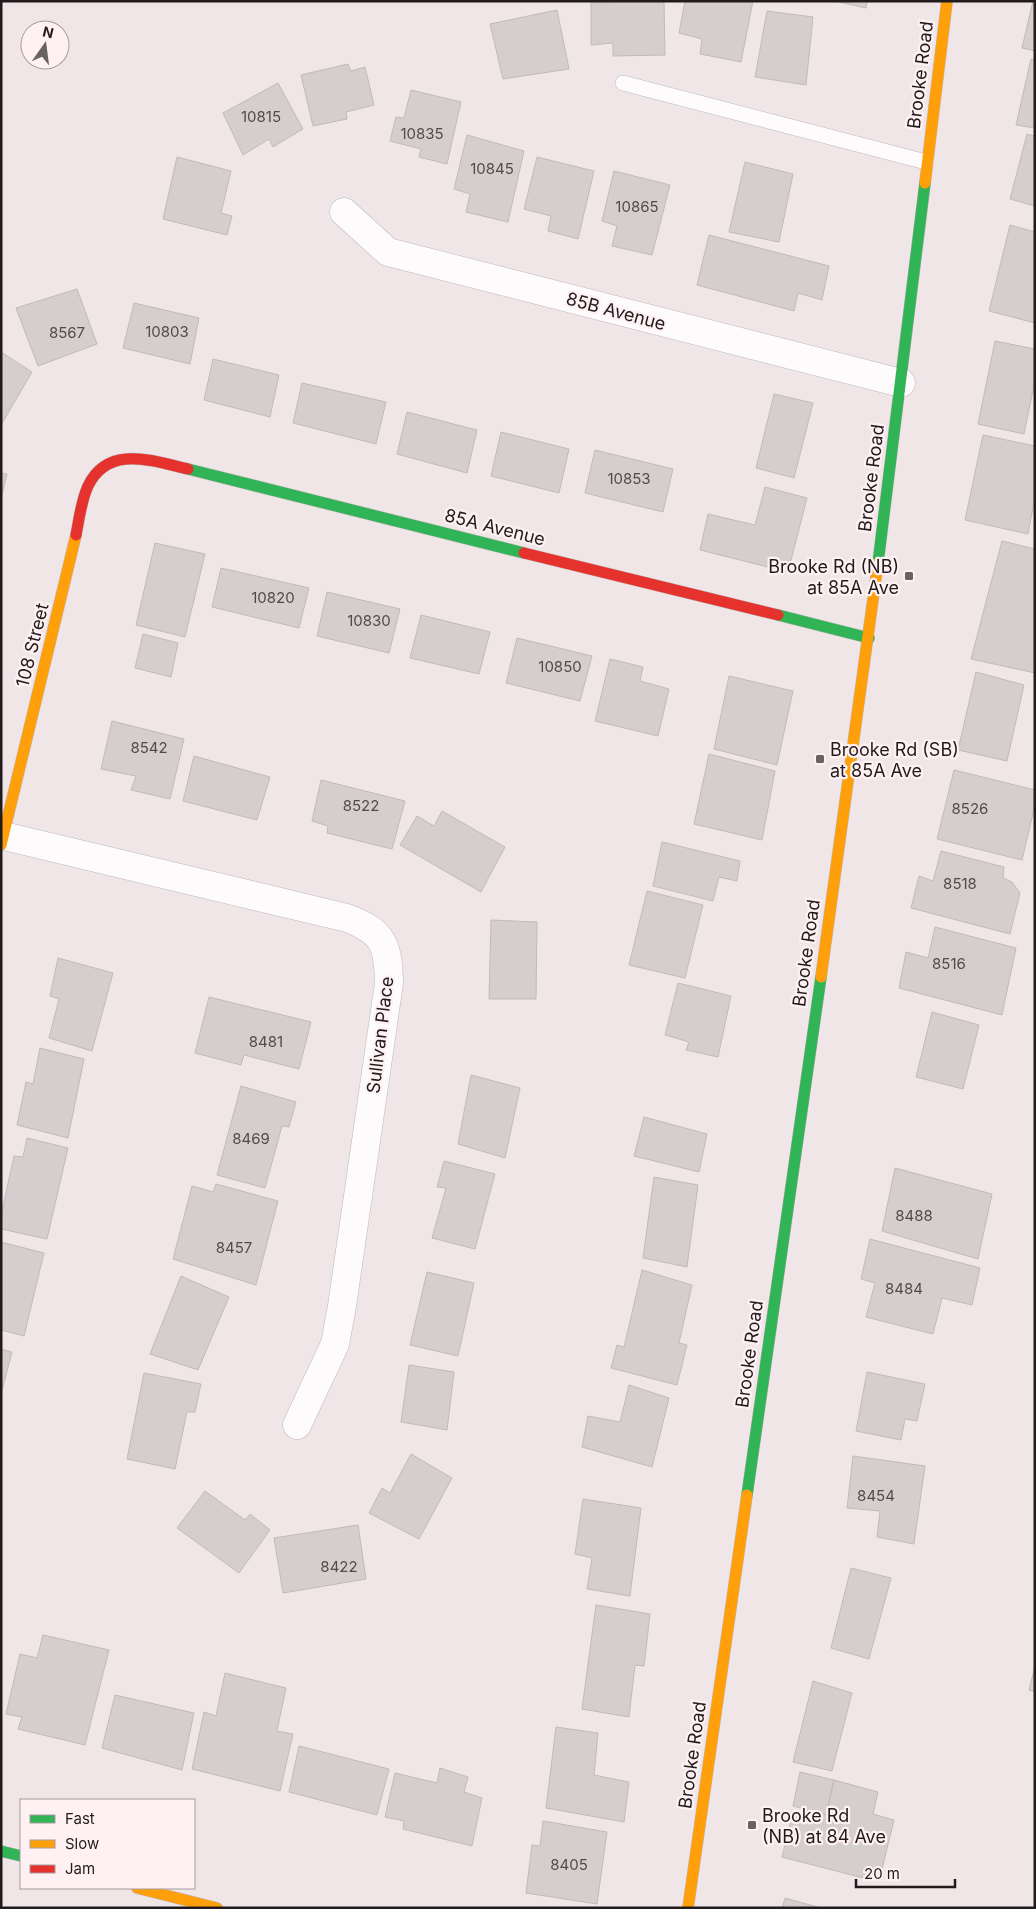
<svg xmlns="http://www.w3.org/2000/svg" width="1036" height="1909" viewBox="0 0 1036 1909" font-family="Inter,sans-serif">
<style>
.building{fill:#d5cecf;stroke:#c1b9ba}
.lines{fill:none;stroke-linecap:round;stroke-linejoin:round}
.lane-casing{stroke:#beb7b8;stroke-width:16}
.street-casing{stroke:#beb7b8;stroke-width:29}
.fast-casing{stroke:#beb7b8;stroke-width:12}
.slow-casing{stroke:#beb7b8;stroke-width:12}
.jam-casing{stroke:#beb7b8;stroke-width:12}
.lane{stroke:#fdfbfc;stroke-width:15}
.street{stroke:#fdfbfc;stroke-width:28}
.fast{stroke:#30b455;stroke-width:11}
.slow{stroke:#ff9f0a;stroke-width:11}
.jam{stroke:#e5322d;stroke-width:11}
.poi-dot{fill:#696263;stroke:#fff1f3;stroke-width:2}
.labels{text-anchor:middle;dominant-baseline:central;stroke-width:4.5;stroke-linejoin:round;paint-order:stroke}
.number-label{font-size:15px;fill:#504a4a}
.street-label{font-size:18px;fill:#211b1c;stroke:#fff1f3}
.poi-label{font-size:18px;fill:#211b1c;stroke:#fff1f3;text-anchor:start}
</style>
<rect width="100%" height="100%" fill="#f0e6e8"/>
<path class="building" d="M664 1 665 55 613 56V43L591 45V2Z
M685 1H753L741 62 700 54 702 39 679 33Z
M835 1H867L866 8Z
M1033 1H1035V51L1022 48Z
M557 10 569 69 503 79 490 24Z
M767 11 813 17 806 85 755 77Z
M1031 59 1035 60V128L1016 125Z
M348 64 351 71 365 67 374 105 346 112 347 119 313 126 301 75Z
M278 83 303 129 273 147 269 139 243 155 223 113Z
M411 90 461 102 447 164 419 157 421 149 390 141 396 117 404 118Z
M1027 134 1035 136V206L1010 199Z
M467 135 524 151 508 222 466 212 470 194 454 189Z
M177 157 231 171 221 213 232 216 227 235 163 219Z
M537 157 594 171 578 239 548 231 551 216 524 209Z
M745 162 793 174 779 242 729 232Z
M614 171 670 185 652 255 612 246 617 226 602 221Z
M1010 225 1035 232V323L989 311Z
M709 235 829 266 822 300 798 293 794 311 697 285Z
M77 289 97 344 38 366 16 308Z
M134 303 199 318 190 364 123 348Z
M995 341 1035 349V380L1024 434 978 424Z
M1 352 32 372 1 425Z
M213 359 279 375 270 417 204 400Z
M302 383 386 402 376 444 293 423Z
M774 394 813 403 794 478 756 468Z
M407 412 477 430 467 473 397 454Z
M501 432 569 449 559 493 491 476Z
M983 435 1035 446V497L1028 534 965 520Z
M595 450 673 469 663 512 585 493Z
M1 473 7 474 1 499Z
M765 487 807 498 788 572 700 550 708 514 755 525Z
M1002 541 1035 549V673L971 659Z
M155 543 205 554 185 637 136 625Z
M221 568 309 588 299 628 212 607Z
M327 592 400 609 389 653 317 636Z
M421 615 490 632 479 674 410 658Z
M143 634 178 643 171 677 135 668Z
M517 638 592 656 580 701 506 683Z
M610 659 643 667 640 681 669 689 658 736 595 721Z
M976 672 1024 685 1007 761 958 750Z
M729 676 793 691 777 765 714 749Z
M112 721 184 739 170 799 131 790 136 776 101 769Z
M709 754 775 771 762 840 694 824Z
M194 756 270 777 257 820 183 801Z
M954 770 1035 790V805L1022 860 937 839Z
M321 780 405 801 392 849 327 833 328 826 312 821Z
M442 811 505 847 481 892 400 845 417 816 434 826Z
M662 842 740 861 737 881 719 877 713 901 653 886Z
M941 851 1004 867 1003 878 1012 882 1020 893 1010 934 911 908 919 876 933 881Z
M647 891 703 905 685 978 629 965Z
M491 920 537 922 536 999H489Z
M935 927 1016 948 1002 1015 899 988 906 952 928 958Z
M58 958 113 973 92 1051 49 1038 59 999 50 996Z
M678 983 731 996 718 1057 686 1050 689 1042 665 1035Z
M209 997 311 1022 299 1069 244 1055 241 1065 195 1053Z
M932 1012 979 1025 963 1089 916 1077Z
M40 1048 84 1059 68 1138 17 1125 26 1082 33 1084Z
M471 1075 520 1088 505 1158 458 1144Z
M241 1086 296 1102 289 1127 282 1126 265 1188 217 1175Z
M644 1117 707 1134 699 1172 634 1156Z
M27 1138 68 1148 47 1239 1 1229V1216L14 1156 23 1157Z
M444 1161 495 1174 475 1249 432 1238 446 1188 437 1187Z
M895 1168 992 1194 978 1259 882 1231Z
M654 1177 698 1185 687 1267 643 1258Z
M216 1184 278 1201 256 1285 173 1259 192 1186 213 1192Z
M870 1239 980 1268 972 1305 942 1298 933 1334 866 1317 875 1283 861 1279Z
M1 1242 44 1253 24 1336 1 1330Z
M642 1270 692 1285 679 1343 687 1345 677 1385 611 1368 617 1345 624 1347Z
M427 1272 474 1283 458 1356 410 1345Z
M181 1276 229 1297 198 1370 150 1354Z
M1 1349 12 1352 1 1394Z
M409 1365 454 1372 447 1430 401 1422Z
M867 1372 925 1384 917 1421 905 1419 901 1440 856 1431Z
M144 1373 201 1384 195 1412H187L175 1469 127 1459Z
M629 1385 669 1398 652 1467 582 1447 588 1416 620 1422Z
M411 1454 452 1478 419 1539 369 1513 382 1488 390 1493Z
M853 1456 925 1466 914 1544 877 1537 880 1511 847 1508Z
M205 1491 245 1520 250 1514 270 1530 239 1573 177 1528Z
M583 1499 641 1508 630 1596 587 1589 592 1558 575 1554Z
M358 1525 366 1579 283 1593 274 1538Z
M851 1568 891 1578 869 1659 831 1648Z
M596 1605 650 1614 644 1666 635 1665 629 1717 582 1709Z
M43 1635 109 1650 85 1745 18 1729 22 1717 6 1714 20 1654 37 1658Z
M1035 1666V1692L1029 1690Z
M225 1673 286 1688 277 1731 293 1734 280 1791 192 1769 204 1712 216 1716Z
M813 1681 852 1693 832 1771 793 1762Z
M115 1695 194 1713 182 1770 102 1748Z
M556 1727 598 1733 594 1775 629 1782 624 1822 546 1808Z
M299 1746 389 1769 377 1815 289 1792Z
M440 1768 468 1777 464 1792 482 1798 472 1846 403 1829 404 1821 385 1817 395 1773 437 1783Z
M800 1772 834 1780 826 1815 793 1806Z
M834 1780 878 1792 873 1814 894 1820 881 1873 869 1869 867 1879 782 1857 792 1816 800 1818 803 1809 826 1815Z
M543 1821 607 1832 597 1904 526 1893 532 1845 540 1846Z
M785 1898 821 1908H782Z"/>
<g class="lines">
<g class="lane-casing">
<path id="lane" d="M623 83 926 162"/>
</g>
<g class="street-casing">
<path id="street" d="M344 212 388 252 901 383
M4 836 347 918C384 932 388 945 389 983L342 1306 335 1344 297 1425"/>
</g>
<g class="fast-casing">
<path id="fast" d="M188 469 524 553
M878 563 925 183
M778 615 869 638
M747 1495 821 977
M1 1851 21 1856"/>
</g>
<g class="slow-casing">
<path id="slow" d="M925 183 947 1
M1 845 76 535
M821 977 878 563
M137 1888 217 1908
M688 1908 747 1495"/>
</g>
<g class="jam-casing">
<path id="jam" d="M76 535C79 520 81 501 88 486 108 444 153 461 188 469
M524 553 778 615"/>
</g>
<use href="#lane" class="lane"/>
<use href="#street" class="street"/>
<use href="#fast" class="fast"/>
<use href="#slow" class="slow"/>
<use href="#jam" class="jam"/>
</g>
<g class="poi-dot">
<rect x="904" y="571" width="10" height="10" rx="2.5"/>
<rect x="815" y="754" width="10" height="10" rx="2.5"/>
<rect x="747" y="1820" width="10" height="10" rx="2.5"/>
</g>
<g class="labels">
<g class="number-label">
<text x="261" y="116">10815</text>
<text x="422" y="133">10835</text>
<text x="492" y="168">10845</text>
<text x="637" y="206">10865</text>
<text x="167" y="331">10803</text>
<text x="67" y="332">8567</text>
<text x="629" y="478">10853</text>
<text x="273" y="597">10820</text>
<text x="369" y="620">10830</text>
<text x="560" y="666">10850</text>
<text x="149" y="747">8542</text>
<text x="361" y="805">8522</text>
<text x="970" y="808">8526</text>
<text x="960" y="883">8518</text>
<text x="949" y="963">8516</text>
<text x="266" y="1041">8481</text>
<text x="251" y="1138">8469</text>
<text x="914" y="1215">8488</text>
<text x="234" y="1247">8457</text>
<text x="904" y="1288">8484</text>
<text x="876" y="1495">8454</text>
<text x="339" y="1566">8422</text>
<text x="569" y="1864">8405</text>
</g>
<g class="street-label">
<text transform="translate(920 75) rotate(-83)">Brooke Road</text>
<text transform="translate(616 311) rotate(15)">85B Avenue</text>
<text transform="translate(871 478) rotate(-83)">Brooke Road</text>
<text transform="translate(495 527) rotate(14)">85A Avenue</text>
<text transform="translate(32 645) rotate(-76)">108 Street</text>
<text transform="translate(806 953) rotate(-82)">Brooke Road</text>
<text transform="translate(380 1035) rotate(-83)">Sullivan Place</text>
<text transform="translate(749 1354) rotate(-82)">Brooke Road</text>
<text transform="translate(692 1755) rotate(-82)">Brooke Road</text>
</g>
<g class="poi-label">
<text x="899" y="566" text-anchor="end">Brooke Rd (NB)<tspan x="899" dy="21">at 85A Ave</tspan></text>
<text x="830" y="749">Brooke Rd (SB)<tspan x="830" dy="21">at 85A Ave</tspan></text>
<text x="762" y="1815">Brooke Rd<tspan x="762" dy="21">(NB) at 84 Ave</tspan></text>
</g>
</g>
<rect width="1036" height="1909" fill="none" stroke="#211b1c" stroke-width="5"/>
<rect x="20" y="1799" width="175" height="90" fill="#fff1f3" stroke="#a69b9d"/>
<rect x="30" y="1815" width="25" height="8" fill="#30b455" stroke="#a69b9d"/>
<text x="65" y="1824" font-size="15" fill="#211b1c">Fast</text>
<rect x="30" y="1840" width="25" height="8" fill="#ff9f0a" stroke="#a69b9d"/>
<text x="65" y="1849" font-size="15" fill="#211b1c">Slow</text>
<rect x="30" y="1865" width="25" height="8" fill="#e5322d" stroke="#a69b9d"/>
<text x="65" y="1874" font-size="15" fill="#211b1c">Jam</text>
<g transform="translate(45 45) rotate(14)"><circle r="24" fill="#fff1f3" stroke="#a69b9d"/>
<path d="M0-4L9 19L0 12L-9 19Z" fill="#696263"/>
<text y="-8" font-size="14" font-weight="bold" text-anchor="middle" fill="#211b1c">N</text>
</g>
<path d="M856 1879v8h99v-8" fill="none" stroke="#211b1c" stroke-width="2.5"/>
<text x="864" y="1879" font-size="15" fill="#211b1c" stroke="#fff1f3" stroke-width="4" paint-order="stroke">20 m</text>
</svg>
